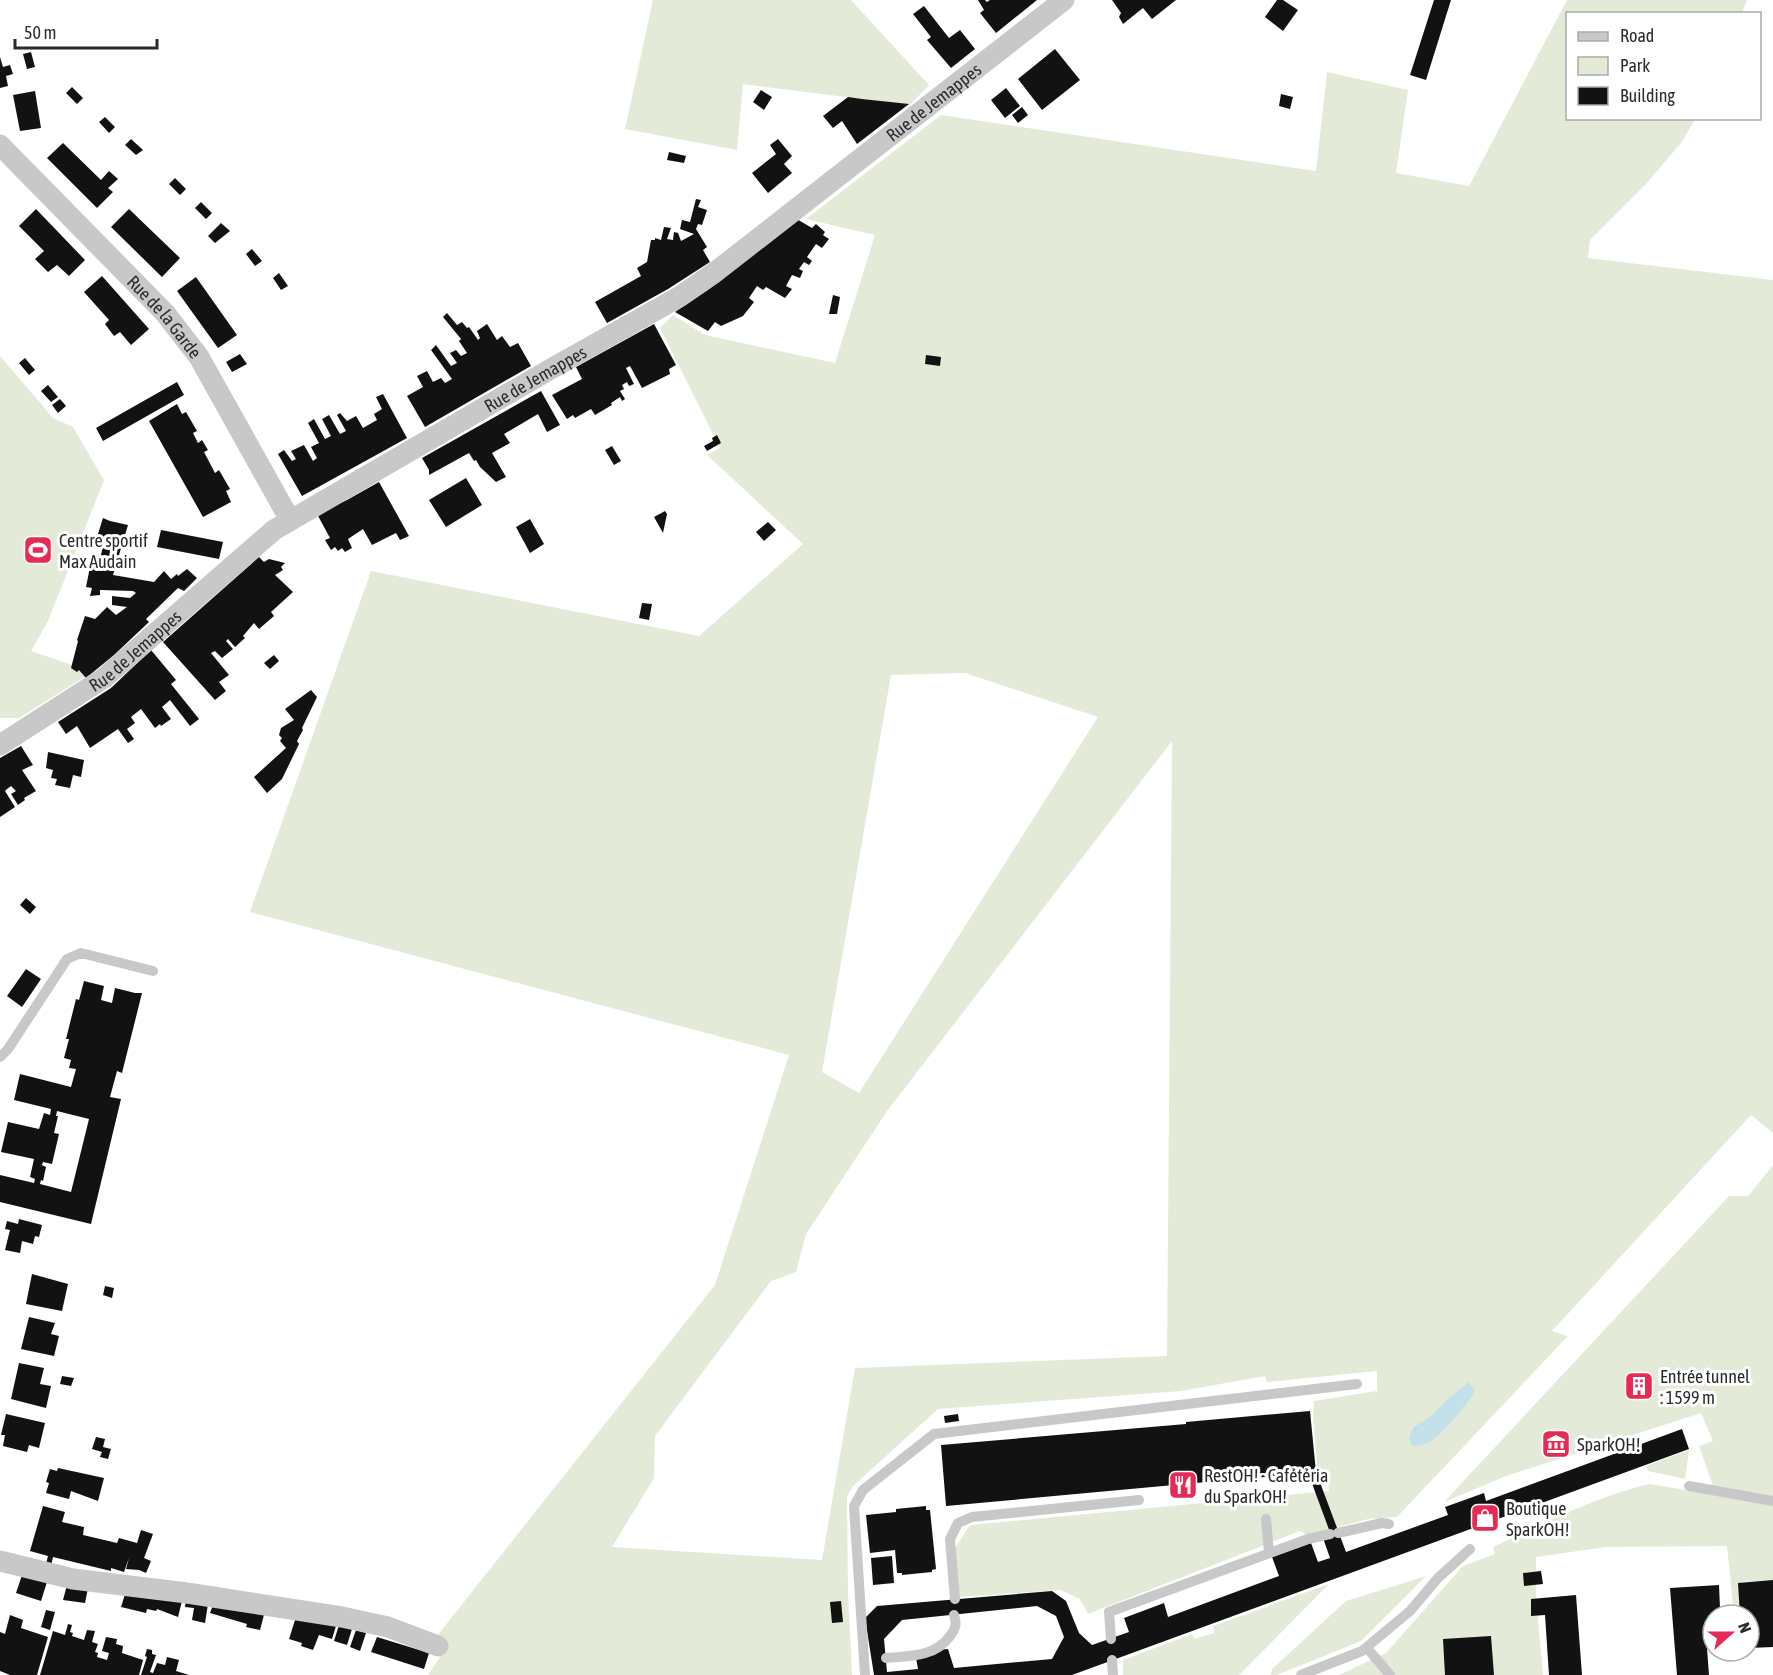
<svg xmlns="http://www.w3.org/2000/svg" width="1773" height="1675" viewBox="0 0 1773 1675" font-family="'Asap Condensed',sans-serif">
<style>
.green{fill:#e4ead8;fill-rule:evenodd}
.water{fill:#c3e1ea}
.building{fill:#121212;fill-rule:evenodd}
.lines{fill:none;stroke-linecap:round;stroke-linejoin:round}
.service{stroke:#c8c8c8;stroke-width:10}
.minor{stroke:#c8c8c8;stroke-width:21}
.labels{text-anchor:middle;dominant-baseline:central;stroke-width:6;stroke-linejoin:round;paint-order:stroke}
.street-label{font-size:18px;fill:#2b2b2b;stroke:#fff}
.poi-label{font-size:18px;fill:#2b2b2b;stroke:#fff;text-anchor:start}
</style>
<rect width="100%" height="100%" fill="#fff"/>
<path class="green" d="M653 0H851L929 85 910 105 743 84 737 150 625 129Z
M1567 0H1747L1742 13 1568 14V118L1695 119 1682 142 1645 185 1590 240 1588 258 1773 280V1133L1751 1115 1552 1331 1568 1336 1397 1517 1369 1519 1307 1535 1300 1531 1088 1614 1080 1599 1061 1590 959 1597 955 1548 970 1525 1329 1491 1328 1477H1318L1313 1416 1314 1401 1377 1391V1371L1267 1382 1265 1376 1181 1391 938 1409 853 1486 847 1496 848 1593 852 1675H428L440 1657 437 1636 715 1285 789 1055 250 912 371 571 699 636 803 544 707 455 720 448 660 328 673 315 705 335 835 363 875 235 806 219 941 115 1316 171 1327 72 1408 90 1396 173 1469 186ZM965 673 1098 717 859 1093 822 1072 891 675ZM1172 741 1167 1356 855 1368 822 1560 612 1547 654 1478 655 1436 771 1281 796 1272 806 1234 887 1111Z
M0 356 53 418 73 427 104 480 48 621 31 651 75 666 86 676 19 718H0Z
M1773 1165V1499L1714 1489 1699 1446 1713 1441 1701 1413 1506 1476 1444 1502 1729 1196H1748Z
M1689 1450 1685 1479 1648 1471 1646 1466Z
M1650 1484 1773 1505V1580L1742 1582 1746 1615H1734L1727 1546 1606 1547 1536 1557V1597L1543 1675H1339L1386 1653 1463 1566 1495 1554 1493 1547C1542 1525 1598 1495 1650 1484Z
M1426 1576 1361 1641 1277 1675H1271L1272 1669 1346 1601Z
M1329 1584 1239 1675H1123V1660L1192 1634 1194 1639 1214 1633 1213 1626Z"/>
<path class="water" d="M1469 1382 1475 1391 1474 1394C1462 1409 1432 1452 1412 1445L1409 1438 1413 1428 1432 1415 1450 1397Z"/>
<path class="building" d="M978 0H985L987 2 990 0H1037L996 33 980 13 984 10Z
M1112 0H1176L1152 19 1143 8 1123 24 1119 17 1121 13Z
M1277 0H1283L1298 10 1283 31 1265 17Z
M1434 0H1451L1426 80 1410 75Z
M924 6 949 38 960 30 975 49 951 68 927 40 931 37 913 14Z
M1055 49 1080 80 1042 110 1018 79Z
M31 52 35 67 27 69 23 54Z
M0 57 3 67 10 65 13 74 6 76 8 86 0 88Z
M72 87 83 98 77 104 66 93Z
M1006 88 1020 106 1005 118 991 100Z
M761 90 772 97 764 110 753 102Z
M35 91 41 128 20 131 13 95Z
M1281 94 1293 97 1290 109 1279 106Z
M848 97 862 99 909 104 857 144 842 121 833 128 823 116Z
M1022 107 1028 115 1018 123 1012 115Z
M105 117 115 127 109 133 99 122Z
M131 139 143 150 136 155 125 145Z
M778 139 792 156 784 164 792 173 768 193 752 173 776 154 770 145Z
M63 143 101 180 109 171 118 179 108 188 113 192 97 208 47 158Z
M669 152 686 156 684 163 667 160Z
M175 178 186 189 180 195 169 184Z
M696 199 701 200 698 207 707 210 702 225 698 224 696 229 707 247 703 250 710 262 668 289 607 323 595 302 641 276 637 268 647 262 651 240H655V238L661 240 664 227 671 228 667 239 673 240 674 232 678 233 681 241 694 234 680 229 682 220 690 222Z
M201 202 212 213 206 219 195 208Z
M36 209 85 260 69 276 57 265 48 272 35 259 44 251 19 226Z
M129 209 180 258 162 277 111 227Z
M795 218 812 228 816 224 825 232 823 235 829 239 822 248 816 244 807 257 812 261 809 265 804 262 799 269 803 271 800 278 792 275 786 286 792 289 785 298 766 287 763 290 757 286 749 298 754 302 743 316 721 326 715 322 708 331 675 312 709 289Z
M221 223 230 231 215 243 208 236Z
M252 249 262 261 255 266 246 254Z
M279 273 288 286 281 290 273 278Z
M102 276 149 329 131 345 120 332 114 336 105 324 109 320 84 292Z
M196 277 237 335 218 348 177 291Z
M833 295 840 297 837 314H829Z
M447 313 457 325 462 322 467 328 469 327 478 340 480 338 477 331 487 324 497 340 502 336 510 347 518 343 531 366 425 427 407 396 423 387 417 376 427 371 433 382 441 378 445 383 452 379 431 350 436 345 451 366 457 363 450 353 456 350 461 356 467 353 459 341 461 339 443 317Z
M654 324 676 365 669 369 670 374 642 388 630 366 626 368 634 384 629 386 627 382 622 385 624 389 620 391 625 399 622 401 620 397 611 403 612 405 595 415 591 409 575 418 573 415 567 419 552 395 582 379 576 367Z
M240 354 247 364 232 372 226 362Z
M926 355 941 357 940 366 925 364Z
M25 358 35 370 29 375 19 363Z
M177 382 184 395 103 441 96 428Z
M48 385 58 397 51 402 41 391Z
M541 391 560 425 547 432 538 414 504 434 510 443 492 453 506 477 496 482 480 467 476 460 474 461 469 453 429 475V470L422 458Z
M383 394 407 438 302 496 278 454 284 450 292 461 296 459 291 451 304 445 313 461 317 458 311 447 319 443 308 423 314 419 325 439 331 436 322 419 329 415 340 434 346 431 337 415 340 413 347 421 356 416 363 428 377 420 374 414 382 409 376 397Z
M60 399 66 406 58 413 52 405Z
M177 404 182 414 186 412 197 431 193 433 198 443 202 440 208 450 204 452 215 473 219 470 230 489 226 491 231 502 203 517 149 421Z
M717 435 721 443 707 451 704 446 713 441 712 438Z
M612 446 621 461 614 465 605 450Z
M466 478 482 505 446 527 429 500Z
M379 482 409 536 400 540 396 533 372 545 363 529 348 539 352 548 345 552 342 548 338 551 335 547 331 550 325 540 330 538 317 514 347 500Z
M665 511 667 514 663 533 654 517Z
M103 518 110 521 128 525 113 575 154 582 164 571 171 579 177 574 178 576 187 569 197 578 184 591 178 588 146 619 149 622 114 655 86 678 79 670 77 672 71 668 78 641 77 640 85 616 95 619 107 607 116 615 127 607 112 605V596L130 598 136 593 133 591 100 590V595L90 596 92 588 86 587 89 572 93 557 100 559 105 538 97 537Z
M530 519 544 544 530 553 516 527Z
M768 522 776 530 764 541 756 532Z
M161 530 223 542 219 559 157 547Z
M259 557 264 562 269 559 285 563 281 567 283 570 275 575 293 592 271 612 274 616 259 629 254 623 243 636 245 638 235 647 228 639 226 641 233 649 222 658 215 651 211 653 229 675 219 682 226 691 215 700 163 642Z
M642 603 652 604 649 620 639 618Z
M151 650 176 680 171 684 199 719 190 726 170 700 162 707 171 719 161 726 160 724 155 728 141 709 131 717 135 723 127 729 134 739 128 743 118 729 90 748 77 726 66 734 58 722 111 688Z
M274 655 279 661 270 669 264 663Z
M311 690 317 697 302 728 303 730 297 741 299 744 282 779 267 793 254 777 286 748 280 741 282 738 279 735 281 728 294 720 285 709Z
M21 746 33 765 22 770 36 791 24 798 25 800 18 805 11 794 16 791 11 786 7 789 5 791 15 807 0 817V758Z
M48 752 84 760 81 777 73 775 70 788 55 785 57 779 51 778 53 770 46 768Z
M26 898 36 907 30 914 20 905Z
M26 969 41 979 22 1007 7 996Z
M84 981 104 986 101 1000 112 1003 115 988 135 993H142L122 1073 117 1071 110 1097 121 1099 91 1224 0 1202V1175L34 1183 35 1179 30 1177 34 1159 1 1152 8 1122 39 1129 44 1113 50 1115 51 1109 14 1100 20 1074 71 1087 76 1069 69 1068 71 1060 64 1058 69 1039H66L76 999 79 1000ZM57 1111 89 1119 71 1192 40 1184 41 1180 43 1181 46 1167 42 1165 43 1162 52 1164 59 1134 54 1133 58 1116H56Z
M19 1219 42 1225 39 1237 35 1236 33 1244 22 1241 20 1253 5 1250 10 1230 5 1229 7 1221 18 1224Z
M32 1274 68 1284 62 1311 26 1304Z
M105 1286 114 1288 112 1298 103 1295Z
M29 1317 55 1323 51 1334 59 1336 54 1356 21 1349Z
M19 1363 44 1368 40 1384 51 1386 46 1408 11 1399Z
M62 1376 74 1378 71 1386 60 1384Z
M1633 1377 1650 1384 1644 1396 1628 1388Z
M1310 1411 1316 1472 946 1506 941 1445 1186 1424V1422Z
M6 1414 45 1423 39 1448 29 1445 27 1452 3 1446 5 1435H1Z
M958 1414 959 1421 945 1423 944 1416Z
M1682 1429 1689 1449 1072 1675H874L865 1618 877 1606 1052 1591 1066 1601 1079 1633 1092 1645 1129 1632 1124 1618 1164 1603 1168 1617 1279 1576 1272 1557 1311 1543 1318 1562 1330 1558 1323 1538 1331 1535 1310 1478 1318 1477 1346 1552 1448 1515 1445 1507 1484 1493 1486 1501ZM1037 1606 1056 1616 1064 1637 1052 1659 954 1668 948 1649 915 1652 918 1669 887 1672 884 1639 902 1620Z
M96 1437 105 1439 103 1447 111 1449 108 1459 100 1457 102 1452 92 1449Z
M58 1468 104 1478 98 1501 71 1491 69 1499 46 1493 49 1483 46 1482 50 1469 57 1471Z
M43 1506 65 1512 62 1522 84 1527 83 1535 117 1543 119 1538 137 1543 141 1530 153 1534 144 1558 151 1561 146 1573 139 1570 126 1569 129 1558 124 1572 111 1568V1571L53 1557 51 1566 46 1564 48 1556 30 1551Z
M926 1506V1510H930L936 1569 932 1570V1572L902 1575V1573H897L895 1550 870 1553 866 1515 896 1512V1509Z
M892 1556 894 1583 873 1585 871 1558Z
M1541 1571 1543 1584 1524 1586 1523 1573Z
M22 1575 47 1582 41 1601 16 1593Z
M1773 1580V1647L1749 1648V1615H1740L1738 1583Z
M67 1585 88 1588 85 1603 63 1600Z
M1719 1585 1720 1608 1730 1607 1731 1615H1713V1635H1706L1709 1675H1677L1670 1588Z
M126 1591 183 1597 178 1617 157 1609 156 1611 147 1609 146 1613 121 1607Z
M1576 1595 1582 1675H1549L1545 1615 1531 1616V1599Z
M186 1600 208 1604 205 1623 192 1620 194 1608 185 1607Z
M841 1601 843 1622 832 1623 830 1602Z
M213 1605 265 1611 260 1630 246 1627 247 1624 210 1613Z
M46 1610 55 1612 50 1630 41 1627Z
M10 1615 23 1620 21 1628 48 1637 37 1675H10L0 1671V1632L5 1634Z
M296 1617 336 1626 332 1639 319 1635 313 1650 301 1646 302 1643 289 1639Z
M68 1624 72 1625 70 1632 73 1633 72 1636 84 1640 87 1630 95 1631 92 1642 98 1644 95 1652 98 1653 97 1657 107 1660 109 1653 102 1651 106 1637 117 1639 116 1644 123 1646 122 1653 143 1660 139 1675H40L53 1631 65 1635Z
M339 1625 352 1629 347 1645 334 1641Z
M356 1630 366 1633 360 1651 350 1647Z
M1491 1636 1494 1675H1445L1443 1639Z
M377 1637 429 1653 424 1669 371 1652Z
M147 1649 152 1650V1654L156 1655 150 1672 153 1673 157 1663 165 1665 167 1657 179 1660 176 1671 189 1675H141L147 1657 145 1656Z"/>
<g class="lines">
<path class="service" d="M0 1057 8 1049 67 959 81 953 153 971
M1689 1486 1773 1501
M1266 1519 1269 1553
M1338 1533 1382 1523 1389 1524
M955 1599 950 1539 958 1523 972 1517 1139 1500
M1111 1639 1109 1612 1308 1539 1330 1534
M1367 1648 1390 1675
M886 1658C910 1656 935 1657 950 1636 956 1628 957 1624 954 1615
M1112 1660 1113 1675
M865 1675 854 1506 863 1490 934 1434 1357 1384
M1301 1675 1362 1651 1410 1611 1438 1578 1470 1549"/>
<g class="minor">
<path id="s1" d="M0 145 165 313 199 357 290 520"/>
<path id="s2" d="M0 745 104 678 274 530 549 370 679 297 714 273 1064 0"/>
<path d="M0 1561 73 1579 187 1593 342 1617 388 1627 438 1646"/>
</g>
</g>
<defs>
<g id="stadium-square" transform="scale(1.5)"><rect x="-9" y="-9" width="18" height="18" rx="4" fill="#e62a56" stroke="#fff"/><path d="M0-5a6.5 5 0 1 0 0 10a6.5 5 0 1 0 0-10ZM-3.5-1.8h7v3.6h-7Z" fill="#fff"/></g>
<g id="building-square" transform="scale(1.5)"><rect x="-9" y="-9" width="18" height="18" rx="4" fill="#e62a56" stroke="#fff"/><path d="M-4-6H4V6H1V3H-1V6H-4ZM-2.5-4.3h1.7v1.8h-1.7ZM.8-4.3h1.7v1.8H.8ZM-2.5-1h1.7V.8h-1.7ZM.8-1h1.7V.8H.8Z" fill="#fff"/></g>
<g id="museum-square" transform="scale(1.5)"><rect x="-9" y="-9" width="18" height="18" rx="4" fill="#e62a56" stroke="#fff"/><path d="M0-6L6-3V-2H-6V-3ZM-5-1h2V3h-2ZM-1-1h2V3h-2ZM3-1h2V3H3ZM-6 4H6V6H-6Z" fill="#fff"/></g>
<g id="restaurant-square" transform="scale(1.5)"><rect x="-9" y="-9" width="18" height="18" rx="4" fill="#e62a56" stroke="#fff"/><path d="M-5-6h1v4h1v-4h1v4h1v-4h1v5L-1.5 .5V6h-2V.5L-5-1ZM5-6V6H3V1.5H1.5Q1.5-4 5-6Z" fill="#fff"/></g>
<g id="shop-square" transform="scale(1.5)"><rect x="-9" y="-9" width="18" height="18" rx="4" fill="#e62a56" stroke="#fff"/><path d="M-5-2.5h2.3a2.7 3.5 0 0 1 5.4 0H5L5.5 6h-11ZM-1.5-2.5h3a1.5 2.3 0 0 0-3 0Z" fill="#fff"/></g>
</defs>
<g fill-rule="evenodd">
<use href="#stadium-square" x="38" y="550"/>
<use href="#building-square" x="1639" y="1386"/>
<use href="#museum-square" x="1556" y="1444"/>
<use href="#restaurant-square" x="1183" y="1485"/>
<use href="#shop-square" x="1485" y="1518"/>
</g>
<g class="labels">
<g class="street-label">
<text stroke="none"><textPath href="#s2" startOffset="1137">Rue de Jemappes</textPath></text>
<text stroke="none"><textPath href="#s1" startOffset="238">Rue de la Garde</textPath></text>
<text stroke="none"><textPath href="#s2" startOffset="651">Rue de Jemappes</textPath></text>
<text stroke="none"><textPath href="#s2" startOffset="165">Rue de Jemappes</textPath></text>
</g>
<g class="poi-label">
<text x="59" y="540">Centre sportif<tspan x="59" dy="21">Max Audain</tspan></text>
<text x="1660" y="1376">Entrée tunnel<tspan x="1660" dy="21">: 1599 m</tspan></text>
<text x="1577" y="1444">SparkOH!</text>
<text x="1204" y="1475">RestOH! - Cafétéria<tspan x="1204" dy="21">du SparkOH!</tspan></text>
<text x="1506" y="1508">Boutique<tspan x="1506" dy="21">SparkOH!</tspan></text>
</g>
</g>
<rect x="1566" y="12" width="195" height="108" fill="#ffffff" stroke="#aaaaaa" stroke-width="1.5"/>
<rect x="1578" y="32" width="30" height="9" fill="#c8c8c8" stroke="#aaaaaa" stroke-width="1.5"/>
<text x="1620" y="42" font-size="18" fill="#2b2b2b">Road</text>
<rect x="1578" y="57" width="30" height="18" fill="#e4ead8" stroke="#aaaaaa" stroke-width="1.5"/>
<text x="1620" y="72" font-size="18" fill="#2b2b2b">Park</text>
<rect x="1578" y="87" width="30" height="18" fill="#121212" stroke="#aaaaaa" stroke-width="1.5"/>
<text x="1620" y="102" font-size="18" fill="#2b2b2b">Building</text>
<g transform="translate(1731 1633) rotate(69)"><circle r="28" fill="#ffffff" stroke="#aaaaaa" stroke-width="1.5"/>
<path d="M0-4.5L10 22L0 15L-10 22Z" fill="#e62a56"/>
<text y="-9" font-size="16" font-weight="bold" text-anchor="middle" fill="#2b2b2b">N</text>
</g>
<path d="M15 39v9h142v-9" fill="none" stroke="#2b2b2b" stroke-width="3"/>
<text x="24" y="39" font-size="18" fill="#2b2b2b" stroke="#ffffff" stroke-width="4.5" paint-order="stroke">50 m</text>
</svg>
